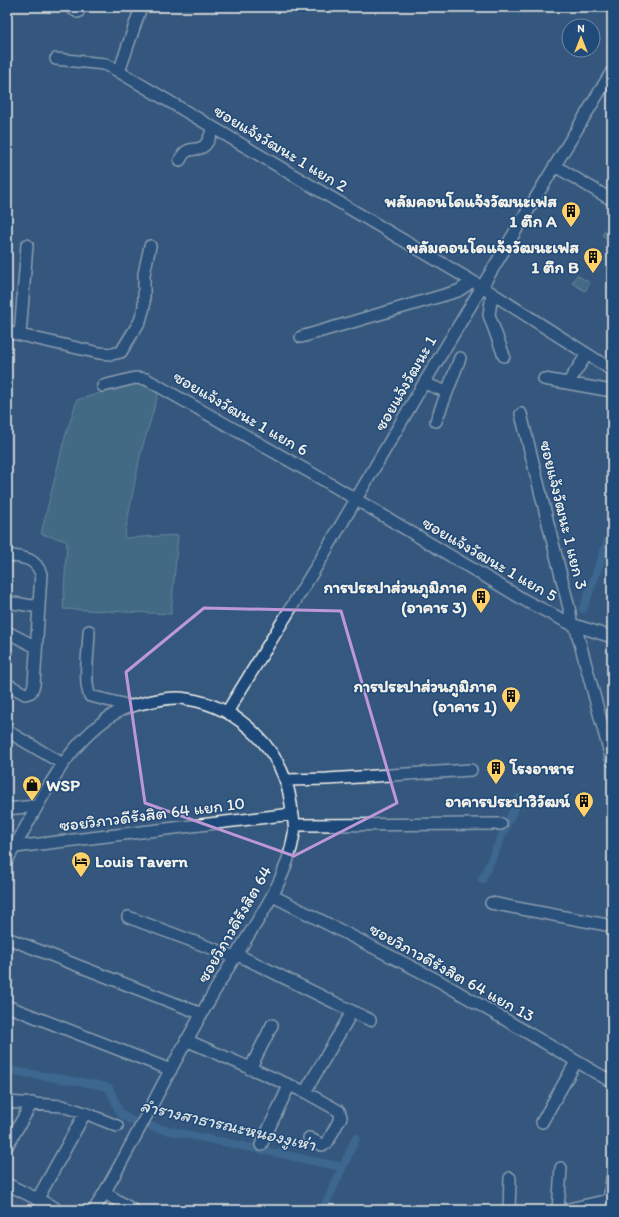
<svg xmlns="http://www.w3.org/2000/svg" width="619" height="1217" viewBox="0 0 619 1217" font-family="Itim,'Playpen Sans Thai',sans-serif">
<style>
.green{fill:#52828c;stroke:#a3baba}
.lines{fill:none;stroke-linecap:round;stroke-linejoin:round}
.canal{stroke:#467aa3;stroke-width:8}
.minor-casing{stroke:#f4f1e8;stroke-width:14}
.minor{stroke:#1f4a7a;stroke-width:11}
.marked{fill:none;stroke:#be98d6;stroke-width:3;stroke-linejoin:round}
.labels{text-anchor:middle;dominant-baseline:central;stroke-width:3;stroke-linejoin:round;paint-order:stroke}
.street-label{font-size:17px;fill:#f4f1e8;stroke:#1f4a7a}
.poi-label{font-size:17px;font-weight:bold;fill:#f4f1e8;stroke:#1f4a7a;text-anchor:end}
.water-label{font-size:18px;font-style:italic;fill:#dadfde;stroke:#1f4a7a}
</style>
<rect width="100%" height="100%" fill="#35587e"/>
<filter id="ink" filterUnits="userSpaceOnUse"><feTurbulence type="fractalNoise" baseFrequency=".025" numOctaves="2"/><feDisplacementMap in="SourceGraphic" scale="8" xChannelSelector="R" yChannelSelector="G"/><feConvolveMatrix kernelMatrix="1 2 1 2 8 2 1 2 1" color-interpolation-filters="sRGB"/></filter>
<g filter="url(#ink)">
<path class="green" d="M607 227 612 231V242L602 235Z
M577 275 590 283 585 291 572 283Z
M137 382 159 391 140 456 124 538 178 535 171 614 63 609 67 541 41 534 65 437 77 400Z"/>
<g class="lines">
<path class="canal" d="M583 609 612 530
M482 880 519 798
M7 1070 99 1085 109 1088 120 1113 130 1120 152 1127 342 1167
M323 1210 356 1138"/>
<g class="minor-casing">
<path id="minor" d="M70 7 78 12
M56 59 104 64 111 67 482 287 612 370
M119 72 141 7
M180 160C187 144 195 153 204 146 209 142 211 133 213 128
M555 166 612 200
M492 294 489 315 504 356
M7 332 99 353 112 354 121 352 140 321 144 307V274L150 246
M20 335 27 245
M301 337 458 291 467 285 470 280
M544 379 612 391
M424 383 447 392
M568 383 587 354
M103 386 135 378 146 379 327 482 526 601 571 624 612 637
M521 414 570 612 571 624
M436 421 460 358
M7 555C23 558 35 557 41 574L34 685 31 692 25 694 7 684
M7 602 39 607
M575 625 612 761
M89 631C89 648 83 682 90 696L131 706
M7 632 36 647
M227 712 321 559 424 383 612 71
M7 731 63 764
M286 780 327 779 471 770
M7 809 35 806
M294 825 501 824
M15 847 292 814
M7 860C39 807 62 744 119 711 126 707 135 705 144 703 157 700 174 696 187 699 240 707 284 751 291 804 292 814 296 825 294 834 287 879 261 915 238 952 220 981 203 1011 187 1040 155 1096 128 1155 94 1210
M273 896 439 981 612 1082
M491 903 612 926
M128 917 235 957
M7 938 202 1014
M236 954 370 1020
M7 1006 171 1070
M186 1040 305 1092 339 1111 341 1117 327 1143 322 1145 309 1138
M250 1069 272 1025
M305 1092 352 1012
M7 1102 62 1106 85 1113 117 1126
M542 1122 576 1062
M261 1145 289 1086
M7 1146 32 1103
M7 1184 55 1208
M105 1193 133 1210
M37 1200 85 1113
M509 1210 510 1178
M558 1210 561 1168
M564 1210 609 1200
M610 1210 609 1200 612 1179"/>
</g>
<use href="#minor" class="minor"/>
</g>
</g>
<path d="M0 0H619V1217H0ZM204 608 341 611 397 803 294 856 145 803 126 672Z" fill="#35587e" fill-opacity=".55" fill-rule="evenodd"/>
<path class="marked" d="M204 608 341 611 397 803 294 856 145 803 126 672Z"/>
<defs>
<g id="building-pin" transform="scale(1)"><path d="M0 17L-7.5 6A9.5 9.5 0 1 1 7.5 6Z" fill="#ffd166" stroke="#1f4a7a"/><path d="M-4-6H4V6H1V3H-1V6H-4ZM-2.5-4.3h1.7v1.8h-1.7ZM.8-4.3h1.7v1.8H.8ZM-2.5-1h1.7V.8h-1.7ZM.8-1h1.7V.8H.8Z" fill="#111"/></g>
<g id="shop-pin" transform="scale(1)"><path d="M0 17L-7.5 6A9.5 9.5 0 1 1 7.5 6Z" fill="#ffd166" stroke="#1f4a7a"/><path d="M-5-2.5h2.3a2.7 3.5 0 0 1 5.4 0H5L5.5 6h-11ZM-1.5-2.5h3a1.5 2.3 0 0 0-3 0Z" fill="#111"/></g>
<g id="hotel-pin" transform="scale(1)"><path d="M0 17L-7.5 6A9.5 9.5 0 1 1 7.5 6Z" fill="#ffd166" stroke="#1f4a7a"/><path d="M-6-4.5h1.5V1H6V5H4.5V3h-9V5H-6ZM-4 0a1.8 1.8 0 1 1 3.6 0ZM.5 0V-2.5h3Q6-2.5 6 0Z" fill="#111"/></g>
</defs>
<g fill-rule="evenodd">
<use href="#building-pin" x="571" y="211"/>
<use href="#building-pin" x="593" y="257"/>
<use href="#building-pin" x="481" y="597"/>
<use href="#building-pin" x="511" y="696"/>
<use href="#building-pin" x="496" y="768"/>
<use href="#shop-pin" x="32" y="785"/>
<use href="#building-pin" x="584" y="801"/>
<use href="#hotel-pin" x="81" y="861"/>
</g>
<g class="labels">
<g class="street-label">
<text transform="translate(281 148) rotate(31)">ซอยแจ้งวัฒนะ 1 แยก 2</text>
<text transform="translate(405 383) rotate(-60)">ซอยแจ้งวัฒนะ 1</text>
<text transform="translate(241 413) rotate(30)">ซอยแจ้งวัฒนะ 1 แยก 6</text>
<text transform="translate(564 515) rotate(76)">ซอยแจ้งวัฒนะ 1 แยก 3</text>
<text transform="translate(490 559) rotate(30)">ซอยแจ้งวัฒนะ 1 แยก 5</text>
<text transform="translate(152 814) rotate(-7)">ซอยวิภาวดีรังสิต 64 แยก 10</text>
<text transform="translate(234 924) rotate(-60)">ซอยวิภาวดีรังสิต 64</text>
<text transform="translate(452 972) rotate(29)">ซอยวิภาวดีรังสิต 64 แยก 13</text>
</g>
<g class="poi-label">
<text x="557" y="201">พลัมคอนโดแจ้งวัฒนะเฟส<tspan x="557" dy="20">1 ตึก A</tspan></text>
<text x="579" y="247">พลัมคอนโดแจ้งวัฒนะเฟส<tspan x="579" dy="20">1 ตึก B</tspan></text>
<text x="467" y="587">การประปาส่วนภูมิภาค<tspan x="467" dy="20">(อาคาร 3)</tspan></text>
<text x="497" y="686">การประปาส่วนภูมิภาค<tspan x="497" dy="20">(อาคาร 1)</tspan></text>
<text x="510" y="768" text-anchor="start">โรงอาหาร</text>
<text x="46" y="785" text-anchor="start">WSP</text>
<text x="570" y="801">อาคารประปาวิวัฒน์</text>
<text x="95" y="861" text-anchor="start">Louis Tavern</text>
</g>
<g class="water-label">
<text transform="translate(228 1125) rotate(13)">ลำรางสาธารณะหนองงูเห่า</text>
</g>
</g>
<rect width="619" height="1217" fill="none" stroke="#1f4a7a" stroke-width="24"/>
<rect x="12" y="12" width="595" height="1193" fill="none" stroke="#f4f1e8" stroke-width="1.5" filter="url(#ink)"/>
<g transform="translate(581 38)"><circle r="19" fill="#1f4a7a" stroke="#748da6"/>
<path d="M0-3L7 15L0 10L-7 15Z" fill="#ffd166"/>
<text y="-6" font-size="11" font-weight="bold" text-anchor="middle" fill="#f4f1e8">N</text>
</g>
</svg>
